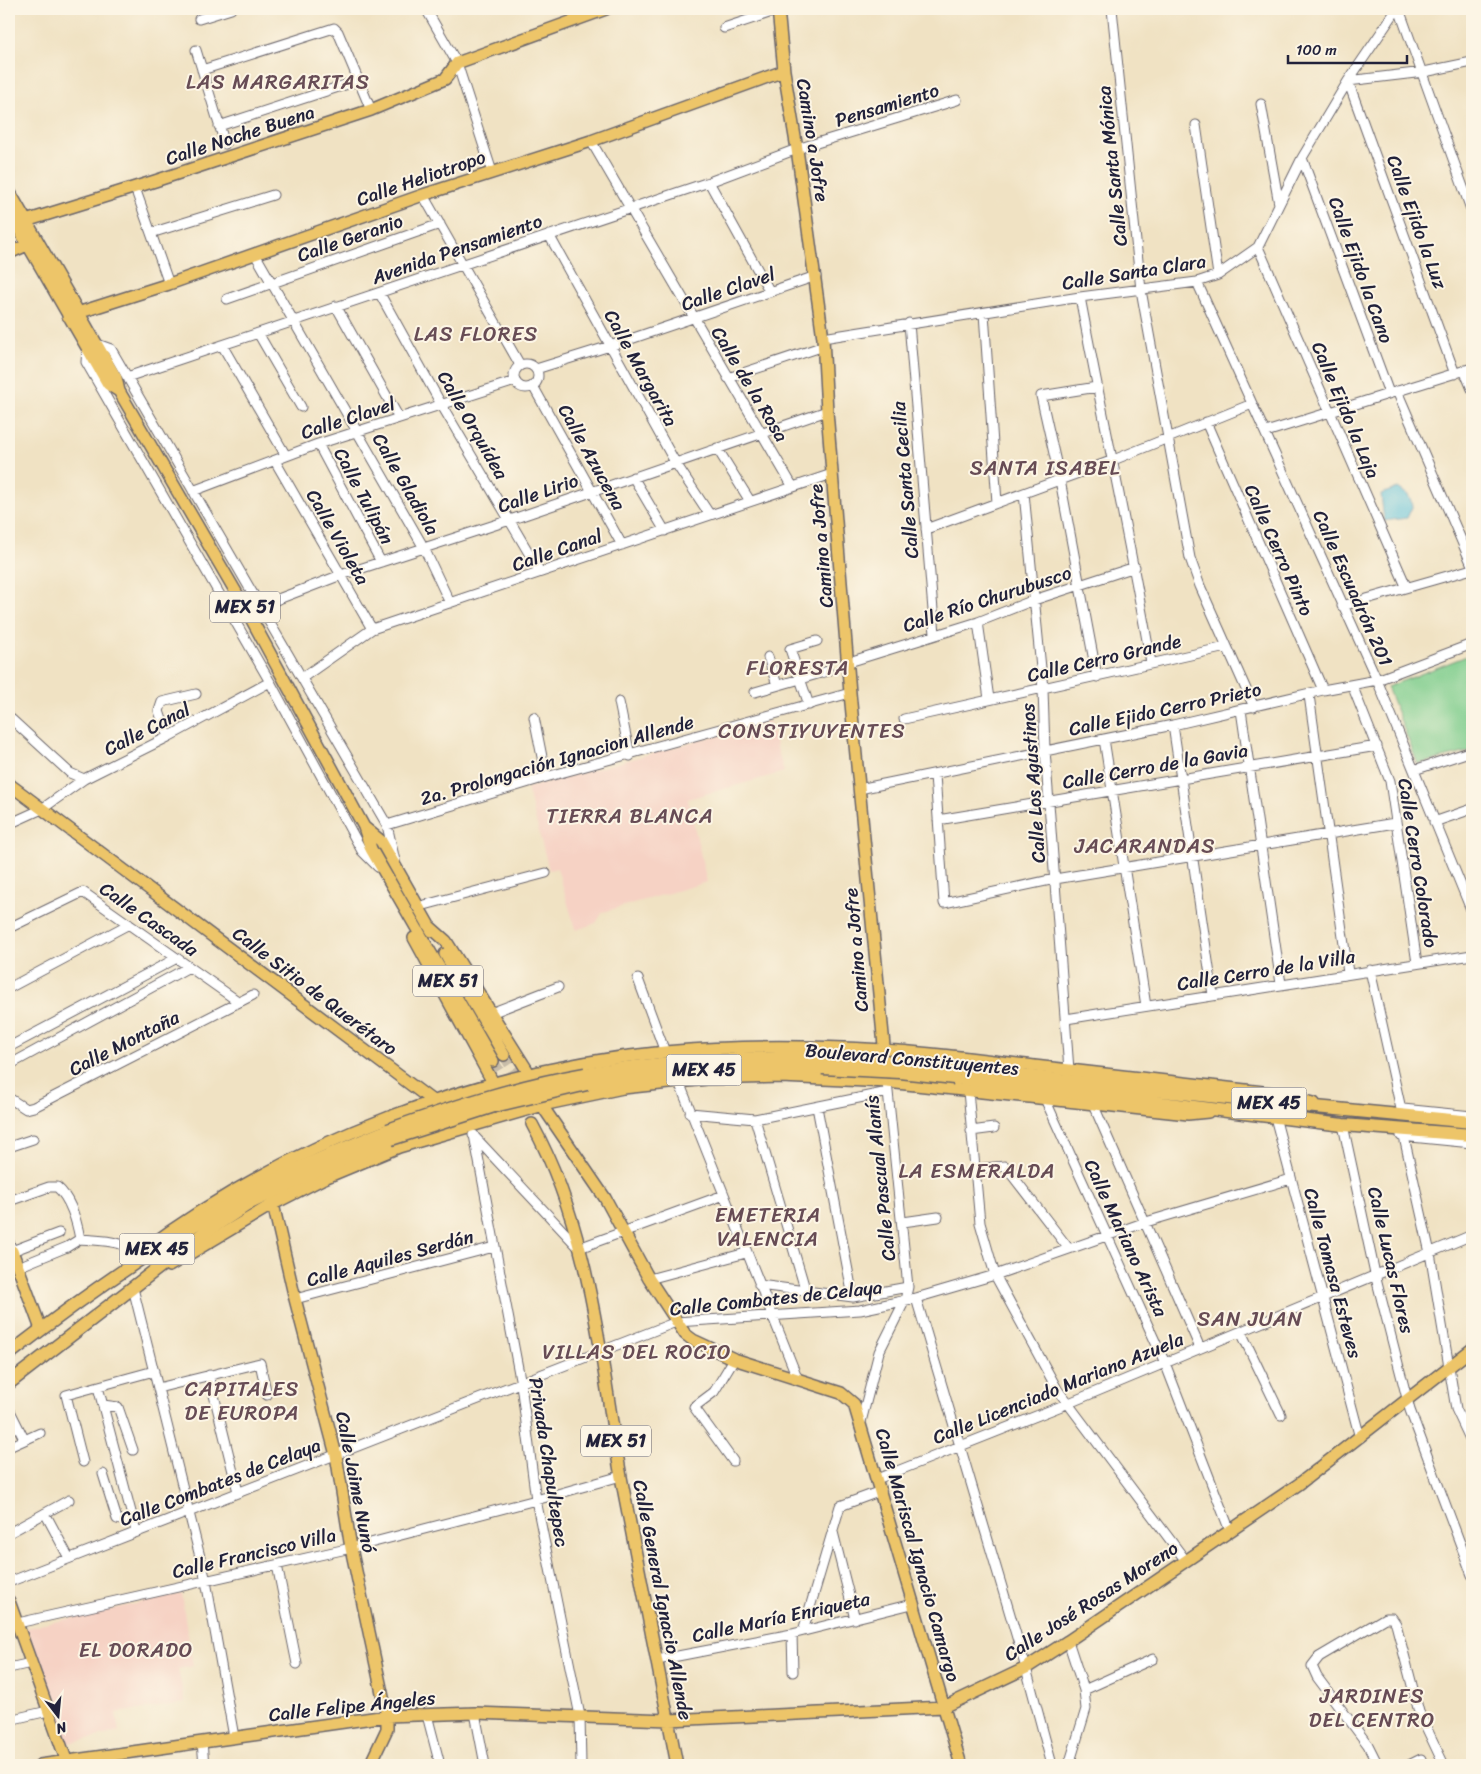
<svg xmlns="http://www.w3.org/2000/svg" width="1481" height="1774" viewBox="0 0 1481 1774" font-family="Sriracha,sans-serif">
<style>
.built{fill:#f6d2c4}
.green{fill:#7fcd8d;stroke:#507864}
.water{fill:#5abfd8;stroke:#3e708a}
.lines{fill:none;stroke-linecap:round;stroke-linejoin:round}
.major-tunnel{stroke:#c7bca8;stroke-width:11;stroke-dasharray:11 5.5;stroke-linecap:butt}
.minor-casing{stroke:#6a656b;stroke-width:11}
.major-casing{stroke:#6a656b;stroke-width:14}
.highway-casing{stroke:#6a656b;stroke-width:15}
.minor{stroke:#fff;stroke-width:9}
.major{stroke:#edc569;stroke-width:11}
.highway{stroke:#edc569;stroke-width:12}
.highway-bridge-casing{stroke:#6a656b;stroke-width:15;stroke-linecap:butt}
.highway-bridge{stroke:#edc569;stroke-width:12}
.labels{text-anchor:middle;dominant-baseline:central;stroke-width:4;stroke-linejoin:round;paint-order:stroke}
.shield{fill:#fcf5e5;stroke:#63616e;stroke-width:1}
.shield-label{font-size:18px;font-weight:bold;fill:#22223b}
.street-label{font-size:19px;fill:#22223b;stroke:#fcf5e5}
.quarter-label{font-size:21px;letter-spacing:1px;fill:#674c55;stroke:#fcf5e5}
</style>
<rect width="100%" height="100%" fill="#fcf5e5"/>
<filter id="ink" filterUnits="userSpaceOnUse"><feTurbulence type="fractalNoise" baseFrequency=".02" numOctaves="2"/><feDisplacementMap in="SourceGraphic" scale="10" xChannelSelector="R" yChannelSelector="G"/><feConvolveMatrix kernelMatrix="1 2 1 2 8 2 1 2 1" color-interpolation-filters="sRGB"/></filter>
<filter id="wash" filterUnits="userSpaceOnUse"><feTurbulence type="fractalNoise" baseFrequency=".0096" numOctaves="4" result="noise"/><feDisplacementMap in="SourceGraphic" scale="20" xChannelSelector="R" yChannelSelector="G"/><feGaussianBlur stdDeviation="1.12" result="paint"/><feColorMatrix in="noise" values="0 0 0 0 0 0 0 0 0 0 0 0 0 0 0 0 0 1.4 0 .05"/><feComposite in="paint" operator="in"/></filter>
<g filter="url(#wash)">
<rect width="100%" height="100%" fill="#f0e2c3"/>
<path class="built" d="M769 721 784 772 688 799 707 882 603 912 596 923 576 930 557 868 549 870 527 788Z
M181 1594 193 1666 178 1669 185 1703 116 1713 119 1732 64 1744 22 1629Z"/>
<path class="green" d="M1472 654V751L1418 764 1387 687Z"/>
<path class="water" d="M1398 488 1408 495 1413 505 1407 518 1384 521 1381 494Z"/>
</g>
<g filter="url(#ink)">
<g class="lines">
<path class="major-tunnel" d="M504 1055 523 1085
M493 1061 509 1087"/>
<g class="minor-casing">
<path id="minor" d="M426 9 457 63 492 172
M1112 9 1141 290 1190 558 1200 586 1254 707
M1399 9 1472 212
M199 19 231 9
M724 28 778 10
M196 50 225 144
M202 70 334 28 338 32 371 110
M1261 104 1279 204
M1196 125 1218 275
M219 126 357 81
M591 141 793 487
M1302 158 1389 393
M9 181V192
M709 182 770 292
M135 188 169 284
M423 195 520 365
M151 233 273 195
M549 235 675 462 710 515
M1258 247 1406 586
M255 254 424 548 450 603
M1197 282 1377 680 1472 912
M380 294 441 404 540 572
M1080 297C1103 419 1130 541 1151 663
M227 299 440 224
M336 306 399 418
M984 313 997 503
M909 323 935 634
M258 333 301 407
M823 338 1080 297 1197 282 1218 275 1258 247 1302 158 1348 81 1397 9
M97 344 111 349 387 825 395 861
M222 345 286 456
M87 349 86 362 270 682 362 851 378 867
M514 376a12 12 0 1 1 24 0a12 12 0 1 1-24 0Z
M536 369 610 346 816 276
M1464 370 1472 389
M1455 374 1348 81 1424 72 1472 62
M127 377 709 182 797 149 957 100
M728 378 824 346
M533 386 622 545
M1097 387 1041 396 1060 480 1097 677
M1397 391 1472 565
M1206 422 1323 690
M1266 432 1472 368
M318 444 381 562
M717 448 750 501
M275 461 372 629
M633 477 665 531
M193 491 318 444 515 381
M1024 493 1043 689 1045 750 1069 1070
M926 529 1111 461 1252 404
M260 606 341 575 510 520 827 411
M1342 606 1472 569
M978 622 989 699
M768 657 777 685
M849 662 978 622 1034 600 1135 567
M302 678 372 629 832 474
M1352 685 1390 781 1417 963
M755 692 828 671
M1309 695 1348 973
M619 702 630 756
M809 705 790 649 817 641
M1241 710 1281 984
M9 717 70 773 84 779
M534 717 546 777
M904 719 1226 647
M1173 725 1213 995
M168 737 159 711 162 702 196 694
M1104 739 1146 1006
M1414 770 1472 751
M935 775 944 903 1055 879 1395 823
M859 789 1173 725 1323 690 1377 680 1472 644
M938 820 1377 746
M1434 822 1472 809
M9 824 42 809 84 779 168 737 270 682
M387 825 546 777 850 693
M417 907 546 873
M9 928 83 892 239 1002
M1370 970 1401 1109
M638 979 665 1052
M9 988 129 924
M491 1013 558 987
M1066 1019 1472 955
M9 1047 177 958
M9 1065 189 967
M679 1082 797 1377
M968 1091 980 1223 995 1275 1057 1389 1186 1561
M9 1098 26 1109 34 1107 253 995
M1045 1099 1165 1363 1230 1531
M1093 1104 1200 1348
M817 1107 853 1297
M1403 1109 1472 1116
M690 1113 755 1119 888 1092
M1275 1117 1360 1438
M755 1119 806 1292
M1343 1125 1375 1274 1410 1410 1472 1575
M971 1131 994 1128
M473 1135 579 1248 724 1195
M474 1135 521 1384 536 1500 580 1716 581 1765
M1401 1136 1472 1143
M1404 1137 1430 1253 1456 1409 1472 1443
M9 1147 33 1139
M975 1169 1005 1166 1069 1249
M9 1201 49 1187H57C70 1198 77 1222 80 1239L67 1247 18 1267
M903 1222 938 1217
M80 1239C101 1241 128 1239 141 1259
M9 1242 12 1251 59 1233
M649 1279 746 1253
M759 1285 853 1297 908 1287
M133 1288 206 1581 234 1737
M916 1298 1026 1668 1052 1765
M295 1299 494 1247
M1241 1332 1281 1415
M209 1375 238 1492
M98 1387 136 1531
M158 1388 260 1363 267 1395
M103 1405 118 1407 133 1450
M9 1409 24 1439
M861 1422 879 1352 905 1300 908 1287 887 1082
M9 1447 40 1433
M733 1461 694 1407 714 1392 734 1359
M83 1462 66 1395 154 1371
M103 1474 117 1519 134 1523
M877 1479 1069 1403 1472 1235
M45 1513 69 1558
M833 1532 855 1619
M9 1533 69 1500
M277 1565 297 1664
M9 1582 676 1322 860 1310 916 1298 995 1275 1146 1222 1291 1179
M9 1625 351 1548 536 1500 621 1476
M803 1631 840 1506 881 1491
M792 1634 793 1672
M1068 1641 1084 1690 1086 1709 1069 1765
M657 1660 792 1634 912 1604
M9 1668 31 1663
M1084 1690 1153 1659
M475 1713 485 1765
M427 1715 440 1765
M9 1720 48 1711
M202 1742 204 1765
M1378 1765 1368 1745 1317 1677 1312 1666 1319 1657 1385 1618H1392L1396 1624 1419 1712 1444 1765
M1409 1765 1421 1759"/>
</g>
<g class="major-casing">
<path id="major" d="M778 9 784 71 797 149 823 338 827 411 850 693 885 1056
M9 191 116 378 119 391 247 611 364 827 371 849 493 1061
M9 212 108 384 119 391
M16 224 155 181 371 110 445 79 457 63 606 9
M9 253 27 245
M68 316 169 284 423 195 591 141 784 71
M9 784 438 1105
M365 828 381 841 432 931
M428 925 446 941 532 1078
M414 938 496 1088
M445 954 504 1055
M545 1110 605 1198 649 1279 685 1334 693 1340 734 1359 841 1393 854 1404 961 1765
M532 1124C591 1232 600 1358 621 1477 639 1573 659 1669 677 1765
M273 1204 295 1299 336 1455 351 1548 387 1716V1729L370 1765
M9 1252 12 1251 41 1329
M140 1253C288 1142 481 1069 665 1052 735 1045 813 1046 884 1050 937 1053 990 1061 1043 1067 1119 1076 1196 1084 1272 1093L1314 1103
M169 1266 273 1204 322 1179 399 1147 547 1104 623 1088 707 1079 781 1077 887 1082 1188 1114 1208 1112
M9 1601 68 1765
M40 1765 387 1716 475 1713 669 1720 944 1707 1026 1668 1068 1641 1299 1484 1472 1349"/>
</g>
<g class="highway-casing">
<path id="highway" d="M960 1069 1274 1103 1472 1122
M585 1074C663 1061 741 1057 820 1058
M954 1078 1343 1125 1472 1135
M587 1084C665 1071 742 1067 822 1068
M9 1354C84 1296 162 1241 246 1195 291 1170 340 1150 388 1130
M9 1383 201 1235 250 1203 319 1170 391 1139"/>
</g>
<use href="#minor" class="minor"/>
<use href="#major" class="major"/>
<use href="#highway" class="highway"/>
<g class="highway-bridge-casing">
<path id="highway-bridge" d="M820 1058 901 1062 960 1069
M822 1068 900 1072 954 1078
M388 1130C453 1107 517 1086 585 1074
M391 1139 494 1106 587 1084"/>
</g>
<use href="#highway-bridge" class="highway-bridge"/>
</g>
</g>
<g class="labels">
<g class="shield">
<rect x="210" y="591.5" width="70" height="31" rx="4"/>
<rect x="413" y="965.5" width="70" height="31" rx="4"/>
<rect x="666.5" y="1054.5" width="75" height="31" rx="4"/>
<rect x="1231.5" y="1087.5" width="75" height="31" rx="4"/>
<rect x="119.5" y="1233.5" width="75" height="31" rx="4"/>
<rect x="581" y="1425.5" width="70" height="31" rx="4"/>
</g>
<g class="shield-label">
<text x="245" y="607">MEX 51</text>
<text x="448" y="981">MEX 51</text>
<text x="704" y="1070">MEX 45</text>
<text x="1269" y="1103">MEX 45</text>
<text x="157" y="1249">MEX 45</text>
<text x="616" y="1441">MEX 51</text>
</g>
<g class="street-label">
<text transform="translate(887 105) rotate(-17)">Pensamiento</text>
<text transform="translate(240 135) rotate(-18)">Calle Noche Buena</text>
<text transform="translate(813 140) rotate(81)">Camino a Jofre</text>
<text transform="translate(1112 166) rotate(-96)">Calle Santa Mónica</text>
<text transform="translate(421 178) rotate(-19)">Calle Heliotropo</text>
<text transform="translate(1417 222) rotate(70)">Calle Ejido la Luz</text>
<text transform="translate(350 238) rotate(-19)">Calle Geranio</text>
<text transform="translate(457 249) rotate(-19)">Avenida Pensamiento</text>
<text transform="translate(1361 270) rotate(70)">Calle Ejido la Cano</text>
<text transform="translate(1134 272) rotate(-9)">Calle Santa Clara</text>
<text transform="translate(728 289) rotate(-19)">Calle Clavel</text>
<text transform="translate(641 368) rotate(61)">Calle Margarita</text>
<text transform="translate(750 384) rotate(59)">Calle de la Rosa</text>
<text transform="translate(1346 410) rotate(67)">Calle Ejido la Laja</text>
<text transform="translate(348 418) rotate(-18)">Calle Clavel</text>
<text transform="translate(473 425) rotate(60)">Calle Orquídea</text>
<text transform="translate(592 457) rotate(61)">Calle Azucena</text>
<text transform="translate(905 480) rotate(-95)">Calle Santa Cecilia</text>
<text transform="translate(406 484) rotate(60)">Calle Gladiola</text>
<text transform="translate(538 493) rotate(-19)">Calle Lirio</text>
<text transform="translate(364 496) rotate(62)">Calle Tulipán</text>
<text transform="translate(338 537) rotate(60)">Calle Violeta</text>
<text transform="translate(821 546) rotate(-95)">Camino a Jofre</text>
<text transform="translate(557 550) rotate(-19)">Calle Canal</text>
<text transform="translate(1279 550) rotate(66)">Calle Cerro Pinto</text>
<text transform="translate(1353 588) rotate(66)">Calle Escuadrón 201</text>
<text transform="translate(987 599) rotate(-18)">Calle Río Churubusco</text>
<text transform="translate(1104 658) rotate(-13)">Calle Cerro Grande</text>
<text transform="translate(1165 709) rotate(-12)">Calle Ejido Cerro Prieto</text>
<text transform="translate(147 729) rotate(-27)">Calle Canal</text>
<text transform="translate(557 760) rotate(-16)">2a. Prolongación Ignacion Allende</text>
<text transform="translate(1155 766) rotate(-10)">Calle Cerro de la Gavia</text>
<text transform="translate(1033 783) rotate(-94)">Calle Los Agustinos</text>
<text transform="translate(1418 863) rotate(81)">Calle Cerro Colorado</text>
<text transform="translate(149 919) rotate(35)">Calle Cascada</text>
<text transform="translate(856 950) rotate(-95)">Camino a Jofre</text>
<text transform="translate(1266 970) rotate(-9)">Calle Cerro de la Villa</text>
<text transform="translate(315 991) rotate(37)">Calle Sitio de Querétaro</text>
<text transform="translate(124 1043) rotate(-27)">Calle Montaña</text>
<text transform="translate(912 1059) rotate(5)">Boulevard Constituyentes</text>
<text transform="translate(880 1178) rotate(-96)">Calle Pascual Alanís</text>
<text transform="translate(1126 1238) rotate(65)">Calle Mariano Arista</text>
<text transform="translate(390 1258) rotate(-15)">Calle Aquiles Serdán</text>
<text transform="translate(1391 1260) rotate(77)">Calle Lucas Flores</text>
<text transform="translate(1333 1273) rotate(75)">Calle Tomasa Esteves</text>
<text transform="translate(776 1298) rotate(-6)">Calle Combates de Celaya</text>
<text transform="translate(1058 1388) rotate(-22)">Calle Licenciado Mariano Azuela</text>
<text transform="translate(549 1462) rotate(81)">Privada Chapultepec</text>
<text transform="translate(220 1482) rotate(-21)">Calle Combates de Celaya</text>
<text transform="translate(356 1482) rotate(79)">Calle Jaime Nunó</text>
<text transform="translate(254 1553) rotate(-13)">Calle Francisco Villa</text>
<text transform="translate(918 1555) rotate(74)">Calle Mariscal Ignacio Camargo</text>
<text transform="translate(663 1600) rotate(79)">Calle General Ignacio Allende</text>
<text transform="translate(1091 1601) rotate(-33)">Calle José Rosas Moreno</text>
<text transform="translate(781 1617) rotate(-12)">Calle María Enriqueta</text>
<text transform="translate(352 1706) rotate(-6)">Calle Felipe Ángeles</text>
</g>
<g class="quarter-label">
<text x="278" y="82">LAS MARGARITAS</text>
<text x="476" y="334">LAS FLORES</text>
<text x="1045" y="468">SANTA ISABEL</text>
<text x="798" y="668">FLORESTA</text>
<text x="812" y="731">CONSTIYUYENTES</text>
<text x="630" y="816">TIERRA BLANCA</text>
<text x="1145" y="846">JACARANDAS</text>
<text x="977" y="1171">LA ESMERALDA</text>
<text x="768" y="1215">EMETERIA<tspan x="768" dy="24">VALENCIA</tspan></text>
<text x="1250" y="1319">SAN JUAN</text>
<text x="637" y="1352">VILLAS DEL ROCIO</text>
<text x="242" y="1389">CAPITALES<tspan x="242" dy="24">DE EUROPA</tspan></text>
<text x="136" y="1650">EL DORADO</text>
<text x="1372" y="1696">JARDINES<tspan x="1372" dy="24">DEL CENTRO</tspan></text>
</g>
</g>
<rect width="1481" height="1774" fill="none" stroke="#fcf5e5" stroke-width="30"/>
<g transform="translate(58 1716) rotate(164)" stroke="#fcf5e5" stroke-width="4" paint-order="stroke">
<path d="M0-4L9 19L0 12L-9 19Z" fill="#22223b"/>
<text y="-8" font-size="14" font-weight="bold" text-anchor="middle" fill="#22223b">N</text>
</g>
<path d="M1288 55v8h119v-8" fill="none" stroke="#22223b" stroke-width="2.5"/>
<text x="1296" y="55" font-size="15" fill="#22223b" stroke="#fcf5e5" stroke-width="4" paint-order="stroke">100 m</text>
</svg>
